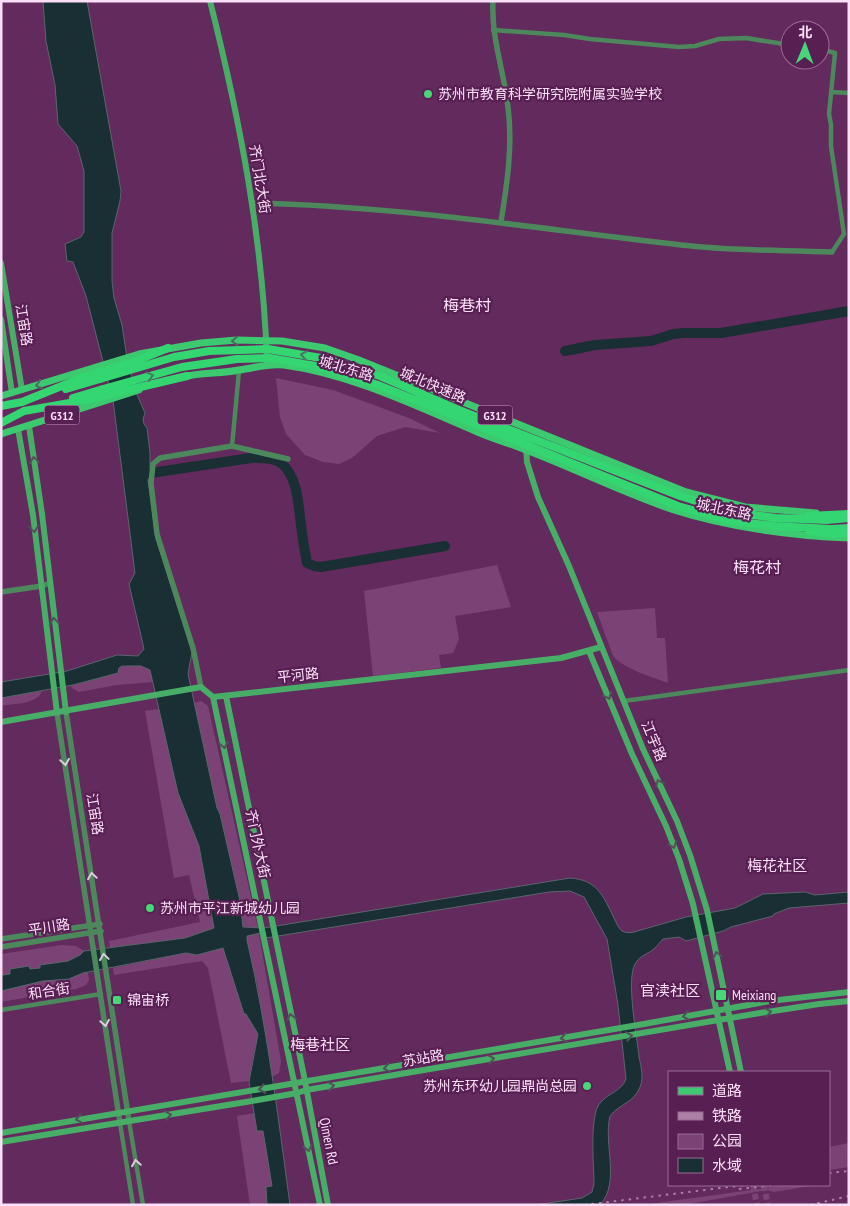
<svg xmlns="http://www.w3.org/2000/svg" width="850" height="1206" viewBox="0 0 850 1206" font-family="'PT Sans Narrow','Noto Sans SC',sans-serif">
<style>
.green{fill:#7b4375}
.water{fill:#192f33;stroke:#5d646e}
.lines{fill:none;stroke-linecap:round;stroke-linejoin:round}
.river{stroke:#192f33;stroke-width:10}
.secondary-tunnel{stroke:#7a4575;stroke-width:6;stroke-dasharray:6 3;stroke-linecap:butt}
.minor{stroke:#4c885c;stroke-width:4.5}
.tertiary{stroke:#4c885c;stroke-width:5.5}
.secondary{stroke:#47ad67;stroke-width:6}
.primary{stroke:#3dc96f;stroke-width:7}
.trunk{stroke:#34d672;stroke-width:8}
.rail{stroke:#ab7fa6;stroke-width:2;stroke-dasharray:2.5 5;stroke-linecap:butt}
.trunk-bridge{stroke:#34d672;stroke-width:8}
.oneway{stroke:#4c6b60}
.oneway2{stroke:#467a62}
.oneway3{stroke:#52515a}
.oneway4{stroke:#d8ced8}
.poi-dot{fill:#47d779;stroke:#581f53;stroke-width:2}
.labels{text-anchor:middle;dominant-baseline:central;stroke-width:4.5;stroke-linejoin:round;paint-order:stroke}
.shield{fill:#581f53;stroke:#caa5c6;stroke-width:1}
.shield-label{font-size:12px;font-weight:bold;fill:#fbdff7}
.poi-label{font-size:14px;fill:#fbdff7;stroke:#581f53;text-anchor:start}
.street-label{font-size:14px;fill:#fbdff7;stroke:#581f53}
.neighbourhood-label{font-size:15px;fill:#fbdff7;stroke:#581f53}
.quarter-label{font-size:16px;fill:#fbdff7;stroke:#581f53}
</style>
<rect width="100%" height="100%" fill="#632a5e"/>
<path class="green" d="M276 378 333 390 409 418 440 433 405 427 377 436 352 458 339 464 323 462 305 455 286 434 280 417Z
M497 565 511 607 455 616 459 639 453 653 439 655 441 668 373 676 364 591Z
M655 608 657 638H665L668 683C650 676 626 670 613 656L597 612Z
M139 665 150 670 153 682 117 685 79 692 72 688 71 686 117 673 120 667Z
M42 691C37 705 14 703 1 706V698Z
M201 701 208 706 258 928 281 1061 279 1073 272 1077 257 983 242 925 240 901 220 814 217 808 194 703Z
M159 709 178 792 199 846 214 928 185 938 110 948 109 941 200 922 189 875 174 878 145 711Z
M62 945 76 946 84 951 89 980 86 985 76 989 1 1002V954Z
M223 948 244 1014H246L258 1034 257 1044 255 1045 249 1081 231 1083 208 968 202 961 114 975 113 968 186 953 197 955Z
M254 1113 257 1131 263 1130 272 1186 266 1187 267 1205H250L237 1116Z
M849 1143V1167L829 1170V1147Z
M788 1185H817L774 1192 767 1190 683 1205H642Z"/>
<path class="water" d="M43 1H87L121 191 120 201 112 233V281L114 298 122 325 127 358 135 390 145 413 143 419 144 424 147 428 150 452V473L148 480 156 539 192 652 188 674 217 808 220 814 240 901 243 927 264 928 570 878C597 880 603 895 614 918 616 922 618 928 622 931 626 933 630 933 634 932L686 917 735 908 763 894 805 892 815 895 849 892V903L789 908 774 914 773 916 731 927 723 931 686 941 679 937 663 939C660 942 658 945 656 947 649 954 640 955 635 964 626 981 637 1036 639 1057 641 1066 644 1078 640 1087 634 1103 619 1104 610 1116 603 1145 621 1181 600 1205H535L582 1198 592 1192 594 1184C594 1166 589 1116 600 1103 608 1093 622 1091 626 1079L618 1005 607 939 584 897 570 891 549 892 266 938 265 932 247 936V940C267 1027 278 1116 290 1205H267L266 1187 272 1186 263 1131H257L249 1082 258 1034 246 1014H244L223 948 197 955 186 953 83 973 69 979 43 981 1 991V974L3 975 10 974V969L29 966 30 969 40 968V965L68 961 80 955 84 951 185 938 214 928 199 846 178 793 150 670 141 666H122L119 668 118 673 73 685 1 698V682L67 671 117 655 138 656 144 649 129 584 135 573 113 400 86 296 73 262 67 261 65 244 81 237 84 232V171L77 146 58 124 55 85 46 41Z"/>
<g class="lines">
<path class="river" d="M565 351 595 345 651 341 673 334 684 333H721L849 311
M144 474 251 458C260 458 273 457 281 463 300 479 298 510 302 532 303 542 305 552 307 563L314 566 321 567 445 546"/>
<path class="secondary-tunnel" d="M753 1185 757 1205
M764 1185 768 1205"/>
<path class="minor" d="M493 30 564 35 590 39 679 47 695 46 719 39 746 38 790 45
M820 49 835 53 829 114 831 125V146L844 234 832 252
M832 92 849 93
M232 446 239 371
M624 701 849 670
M1 1010 101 994
M129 1121 143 1205
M120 1123 133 1205"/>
<path class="tertiary" d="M493 1C491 38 504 71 508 107 513 146 507 184 501 222
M252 203C400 206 545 230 692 246 738 251 785 250 832 252
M1 592 42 586 50 583
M201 687 193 648 157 534 151 483 153 464 160 458 232 446 288 459
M66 712 129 1121
M57 713 120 1123
M1 939 100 924
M1 947 101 931"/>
<path class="secondary" d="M210 1C240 120 263 240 267 362
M1 263 22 390
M1 319 12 393
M29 426 42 514 66 712
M18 429 33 515 57 713
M526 447 527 462 538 497 569 566 643 749 677 821 690 855 707 910 741 1072
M589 651 632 754 666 826 679 859 693 904 730 1072
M226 696 305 1081 328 1205
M213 697 320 1205
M1 722 201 687 213 697 561 658 601 647
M1 1133 644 1024 770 1001 849 992
M1 1142 246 1102 297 1093 306 1090 760 1013 819 1004 849 1001"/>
<path class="primary" d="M183 377C201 372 221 374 239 370 255 368 268 363 284 365 350 374 412 404 473 430 490 438 509 443 526 450 576 469 623 493 674 510 727 527 792 536 849 538
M1 396 139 354 201 343 237 340 282 341 325 348 359 360 686 492 745 507 816 513
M1 434 139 390"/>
<path class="trunk" d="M66 389 100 379
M73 398 103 389
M1 406 22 402 84 377 136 361 168 348
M1 423 24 411 81 401 187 376
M808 516 849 514
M809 531 831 534 849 533"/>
<path class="rail" d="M829 1173 849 1171
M739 1189 775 1185
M584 1205 745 1185
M810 1205 849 1196"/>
<path class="trunk-bridge" d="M100 379 174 357 209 351 268 349 327 359 380 376 459 410 680 496 731 512 776 518 827 520 849 518
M103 389 182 367 237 359 270 358 327 368 378 385 678 506 731 521 775 526 831 529 849 528"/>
</g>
<defs><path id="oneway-chevron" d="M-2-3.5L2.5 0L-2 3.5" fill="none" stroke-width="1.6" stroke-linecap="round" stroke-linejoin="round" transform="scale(1.25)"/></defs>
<g class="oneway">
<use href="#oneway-chevron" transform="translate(235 341) rotate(178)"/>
<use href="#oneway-chevron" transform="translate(39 385) rotate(163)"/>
</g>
<g class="oneway2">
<use href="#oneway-chevron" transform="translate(304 355) rotate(-170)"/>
<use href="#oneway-chevron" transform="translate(150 376) rotate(-15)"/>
</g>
<g class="oneway3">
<use href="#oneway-chevron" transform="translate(34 460) rotate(-98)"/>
<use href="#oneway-chevron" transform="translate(34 529) rotate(83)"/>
<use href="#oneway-chevron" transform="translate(54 621) rotate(-96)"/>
<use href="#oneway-chevron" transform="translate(608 696) rotate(67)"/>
<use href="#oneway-chevron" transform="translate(224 745) rotate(78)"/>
<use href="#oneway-chevron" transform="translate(659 783) rotate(-115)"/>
<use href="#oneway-chevron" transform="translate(673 845) rotate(69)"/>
<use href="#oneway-chevron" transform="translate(717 955) rotate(-102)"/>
<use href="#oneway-chevron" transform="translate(768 1012) rotate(-9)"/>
<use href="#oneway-chevron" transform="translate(686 1016) rotate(169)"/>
<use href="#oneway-chevron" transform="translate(291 1017) rotate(-102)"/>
<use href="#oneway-chevron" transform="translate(629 1036) rotate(-10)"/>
<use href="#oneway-chevron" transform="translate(564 1038) rotate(170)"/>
<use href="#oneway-chevron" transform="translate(491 1059) rotate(-10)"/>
<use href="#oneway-chevron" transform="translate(387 1068) rotate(170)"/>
<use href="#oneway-chevron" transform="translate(331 1086) rotate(-10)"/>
<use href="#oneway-chevron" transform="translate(262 1089) rotate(171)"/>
<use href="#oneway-chevron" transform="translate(168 1115) rotate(-9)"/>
<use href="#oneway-chevron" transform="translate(79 1119) rotate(170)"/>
<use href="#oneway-chevron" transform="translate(308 1148) rotate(78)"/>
</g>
<g class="oneway4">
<use href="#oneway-chevron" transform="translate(65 762) rotate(81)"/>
<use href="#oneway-chevron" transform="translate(92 876) rotate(-99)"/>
<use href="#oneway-chevron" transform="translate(104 957) rotate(-98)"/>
<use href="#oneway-chevron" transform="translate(105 1023) rotate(81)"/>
<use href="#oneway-chevron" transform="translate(136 1163) rotate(-99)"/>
</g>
<g class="poi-dot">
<circle cx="428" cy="94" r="5"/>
<circle cx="150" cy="908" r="5"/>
<rect x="715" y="989" width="12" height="12" rx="2.5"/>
<rect x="112" y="995" width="10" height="10" rx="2.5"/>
<circle cx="587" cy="1086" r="5"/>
</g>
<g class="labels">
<g class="shield">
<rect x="44.5" y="405.5" width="35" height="19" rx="4"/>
<rect x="477.5" y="405.5" width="35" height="19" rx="4"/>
</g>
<g class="shield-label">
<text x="62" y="415">G312</text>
<text x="495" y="415">G312</text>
</g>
<g class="poi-label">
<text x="438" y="94">苏州市教育科学研究院附属实验学校</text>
<text x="160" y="908">苏州市平江新城幼儿园</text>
<text x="732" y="995">Meixiang</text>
<text x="127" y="1000">锦宙桥</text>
<text x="577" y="1086" text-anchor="end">苏州东环幼儿园鼎尚总园</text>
</g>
<g class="street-label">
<text transform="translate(260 179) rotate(81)">齐门北大街</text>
<text transform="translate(24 325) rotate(81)">江宙路</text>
<text transform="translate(346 368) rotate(17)">城北东路</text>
<text transform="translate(433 385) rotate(23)">城北快速路</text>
<text transform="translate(724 509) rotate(12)">城北东路</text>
<text transform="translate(298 675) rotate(-6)">平河路</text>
<text transform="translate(654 741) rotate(67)">江宇路</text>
<text transform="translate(95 814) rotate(81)">江宙路</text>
<text transform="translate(258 844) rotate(78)">齐门外大街</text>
<text transform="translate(49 927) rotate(-9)">平川路</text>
<text transform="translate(49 991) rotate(-9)">和合街</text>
<text transform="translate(423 1058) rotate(-10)">苏站路</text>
<text transform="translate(329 1141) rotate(79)">Qimen Rd</text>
</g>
<g class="neighbourhood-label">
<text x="777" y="865">梅花社区</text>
<text x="670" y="990">官渎社区</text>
<text x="320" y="1044">梅巷社区</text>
</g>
<g class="quarter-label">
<text x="467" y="305">梅巷村</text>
<text x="757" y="567">梅花村</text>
</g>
</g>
<rect width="850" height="1206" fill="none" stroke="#fbdff7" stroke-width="5"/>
<rect x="668" y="1071" width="162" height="115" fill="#581f53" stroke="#996c95"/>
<rect x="678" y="1087" width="25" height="8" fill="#3dc96f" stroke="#996c95"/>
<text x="712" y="1096" font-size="15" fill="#fbdff7">道路</text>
<rect x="678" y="1112" width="25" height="8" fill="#ab7fa6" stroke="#996c95"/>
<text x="712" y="1121" font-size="15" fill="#fbdff7">铁路</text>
<rect x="678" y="1134" width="25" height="15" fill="#7b4375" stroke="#996c95"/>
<text x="712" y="1146" font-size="15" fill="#fbdff7">公园</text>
<rect x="678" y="1158" width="25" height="15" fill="#192f33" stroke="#996c95"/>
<text x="712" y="1171" font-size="15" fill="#fbdff7">水域</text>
<g transform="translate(805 45) rotate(1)"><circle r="24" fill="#581f53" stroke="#996c95"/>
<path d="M0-4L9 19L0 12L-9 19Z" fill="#47d779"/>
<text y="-8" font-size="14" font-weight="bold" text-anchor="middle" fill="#fbdff7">北</text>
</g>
</svg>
